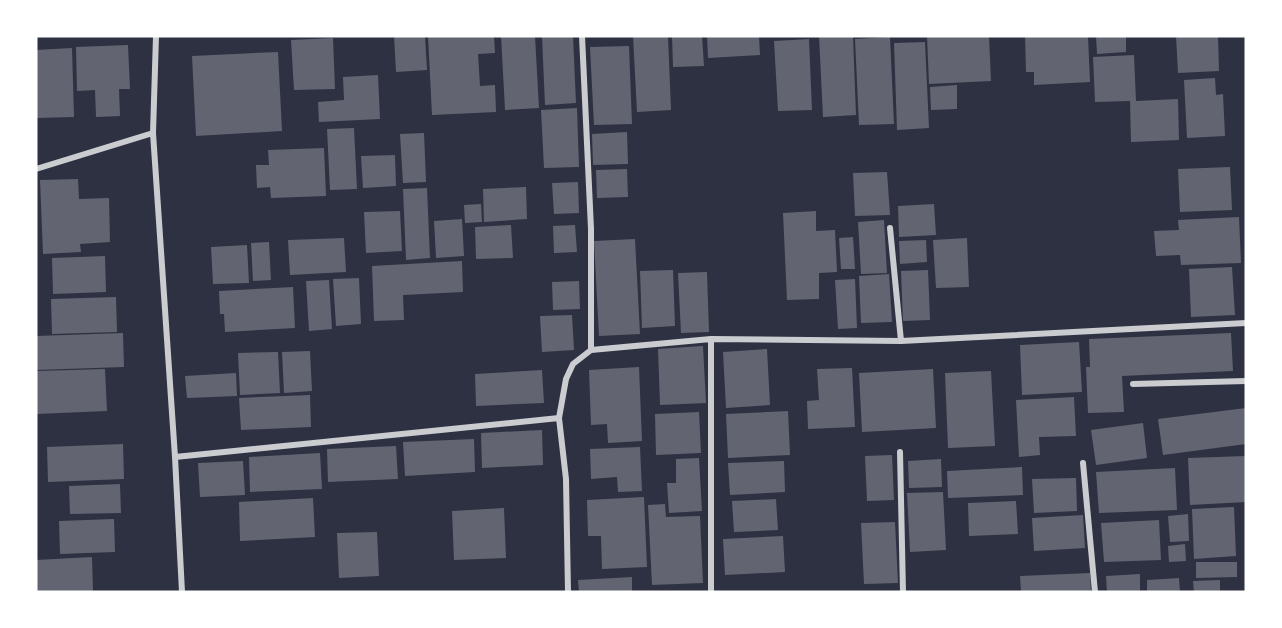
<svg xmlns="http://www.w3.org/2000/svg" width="1282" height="628" viewBox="0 0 1282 628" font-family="'Roboto Condensed',sans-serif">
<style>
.building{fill:#626471}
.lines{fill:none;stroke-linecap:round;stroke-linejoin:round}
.minor{stroke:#caccd0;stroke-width:6}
</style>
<rect width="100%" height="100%" fill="#2d3142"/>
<path class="building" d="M394 36H425L427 70 396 72Z
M428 36H494L495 53 478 54 480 86 495 85 496 112 432 115Z
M501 36H535L539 108 505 110Z
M542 36H573L576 103 545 105Z
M633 36H668L671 110 637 112Z
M672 36H702L704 66 673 67Z
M707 36H759L760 55 708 58Z
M819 36H853L856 115 823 117Z
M927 36H989L991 81 929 84Z
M1025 36H1088L1090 82 1034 85V72H1026Z
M1096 36H1126V52L1097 54Z
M1176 36H1218L1219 71 1178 73Z
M890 37 894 124 859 125 855 39Z
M333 38 335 89 294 90 291 40Z
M809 39 812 110 778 111 774 41Z
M925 42 929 128 897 130 894 43Z
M128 45 130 89H119L120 116 96 117 95 90 77 91 76 47Z
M629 46 632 124 594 125 590 47Z
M72 48 74 117 36 118V50Z
M278 52 282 131 196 136 192 56Z
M1134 55 1136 101 1178 99 1179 140 1131 142 1130 101 1095 102 1093 57Z
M378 75 380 119 319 122 318 102 344 100 343 77Z
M1215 78 1216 95 1223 94 1225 136 1187 138 1184 80Z
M957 85V109L931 110 930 87Z
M577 108 579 167 544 168 541 110Z
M354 128 357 189 330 190 327 129Z
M627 132 628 164 593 165 592 134Z
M424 133 426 182 403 183 400 134Z
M324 148 326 196 271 198 270 187 257 188 256 165H269L268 150Z
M395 155 396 186 363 188 361 156Z
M1230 167 1232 210 1180 212 1178 169Z
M627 169 628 197 597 198 596 170Z
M887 172 890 215 855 216 853 173Z
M78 179 79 199 109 198 110 242 80 244 81 252 43 254 40 180Z
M578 182 579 213 554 214 552 183Z
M526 187 527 219 484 222 483 189Z
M427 188 430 258 406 260 403 189Z
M481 204 482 222 465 223 464 205Z
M934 204 936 235 899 237 898 206Z
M400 211 402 251 366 253 364 212Z
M816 211V231L835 230 837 272 819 273V299L787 300 783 213Z
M1239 217 1241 263 1181 265 1180 255 1156 256 1154 231 1179 230 1178 220Z
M462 219 464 256 436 258 434 221Z
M884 220 887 273 861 274 858 222Z
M511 225 513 258 476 259 475 227Z
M575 225 577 252 554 253 553 226Z
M853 237 855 269H841L839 238Z
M344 238 346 272 290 275 288 240Z
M967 238 969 287 936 288 933 240Z
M635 239 640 334 599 336 594 241Z
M926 240 927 262 900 264 899 241Z
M269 242 271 280 253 281 251 243Z
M247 245 249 283 213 284 211 247Z
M105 256 106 292 53 294 52 258Z
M462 261 463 292 403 295 404 320 374 321 372 266Z
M1232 267 1235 315 1191 317 1189 269Z
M673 270 675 326 642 328 640 271Z
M928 270 930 320 903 321 901 271Z
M707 272 709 332 681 333 678 273Z
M889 274 892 322 861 323 859 276Z
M359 278 361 324 336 326 333 279Z
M855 279 857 328 838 329 835 280Z
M329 280 332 329 309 331 306 281Z
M579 281 580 309 553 310 552 282Z
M293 287 295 328 225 332 224 314H220L219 291Z
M116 297 117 332 52 334 51 299Z
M572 315 574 350 542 352 540 316Z
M123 333 124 367 36 370V336Z
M1231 333 1233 371 1122 376 1124 412 1088 413 1086 367H1090L1089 339Z
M1079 342 1082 392 1022 395 1020 345Z
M703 346 706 403 660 405 658 349Z
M767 349 770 405 726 408 723 352Z
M310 351 312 391 284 393 282 352Z
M278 352 280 393 240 395 238 353Z
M639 367 642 441 608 443 607 424 591 425 589 370Z
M852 368 855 427 808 429 807 401 819 400 817 369Z
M105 369 107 411 36 414V371Z
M933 369 936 428 862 432 859 373Z
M542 370 544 403 476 406 475 374Z
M991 371 995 446 948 448 945 373Z
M236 373 237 396 187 398 185 376Z
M310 395 311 427 241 430 239 398Z
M1074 397 1076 436 1039 437 1040 455 1019 457 1016 400Z
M1246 408V444L1163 455 1158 419Z
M788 411 790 455 728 458 726 414Z
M699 412 701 453 656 455 655 414Z
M1143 423 1147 458 1096 465 1091 430Z
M542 430 543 465 482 468 481 433Z
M474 439 475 472 405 476 403 442Z
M123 444 124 479 48 482 47 447Z
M396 446 398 479 328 482 327 449Z
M640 447 642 491 618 492 617 477 591 479 590 449Z
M320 453 322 489 250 492 249 457Z
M892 455 894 500 867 501 865 456Z
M1246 456V502L1190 505 1188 458Z
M699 458 702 511 669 513 667 483H676V459Z
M941 459 942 487 909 488 908 461Z
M243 461 245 495 200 497 198 463Z
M784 461 785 492 730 495 728 463Z
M1022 467 1023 495 948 498 947 471Z
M1175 468 1177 510 1099 513 1096 472Z
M1076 478 1077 511 1034 513 1032 479Z
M120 484 121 513 70 514 69 486Z
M943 492 946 550 910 552 907 493Z
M644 497 647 567 602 569 601 536H588L587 500Z
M313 498 315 537 240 541 239 502Z
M776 499 778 530 734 532 732 501Z
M1016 501 1018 534 969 536 968 503Z
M665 504 666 517 700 516 703 583 652 585 648 505Z
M1234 507 1236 556 1194 559 1192 509Z
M504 508 506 558 454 560 452 511Z
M1188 514 1189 541 1170 542 1168 516Z
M1083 515 1085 548 1034 551 1032 518Z
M114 519 115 552 60 554 59 521Z
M1159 520 1161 560 1104 562 1101 523Z
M895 522 898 583 864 584 861 523Z
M377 532 379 576 339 578 337 533Z
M783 536 785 572 725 575 723 539Z
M1185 544 1186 561 1169 562 1168 546Z
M92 557 93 592H36V560Z
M1196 562H1237V577L1196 578Z
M1090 573 1091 592H1021L1020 576Z
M1140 574V592H1107L1106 576Z
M632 577V592H579L578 580Z
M1179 578 1180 592H1147V580Z
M1220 580V592H1194L1193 581Z"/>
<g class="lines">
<path class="minor" d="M156 36 153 133 175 457 182 592
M36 169 153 133
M890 228 901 341
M591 350 711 339 901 341 1246 323
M1133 384 1246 381
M900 452 903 592
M175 457 559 418
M1083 463 1095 592
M568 592 566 479 559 418 566 379 573 364 591 350V229L582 36
M711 592V339"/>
</g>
<rect width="1282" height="628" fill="none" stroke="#ffffff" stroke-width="75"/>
</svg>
